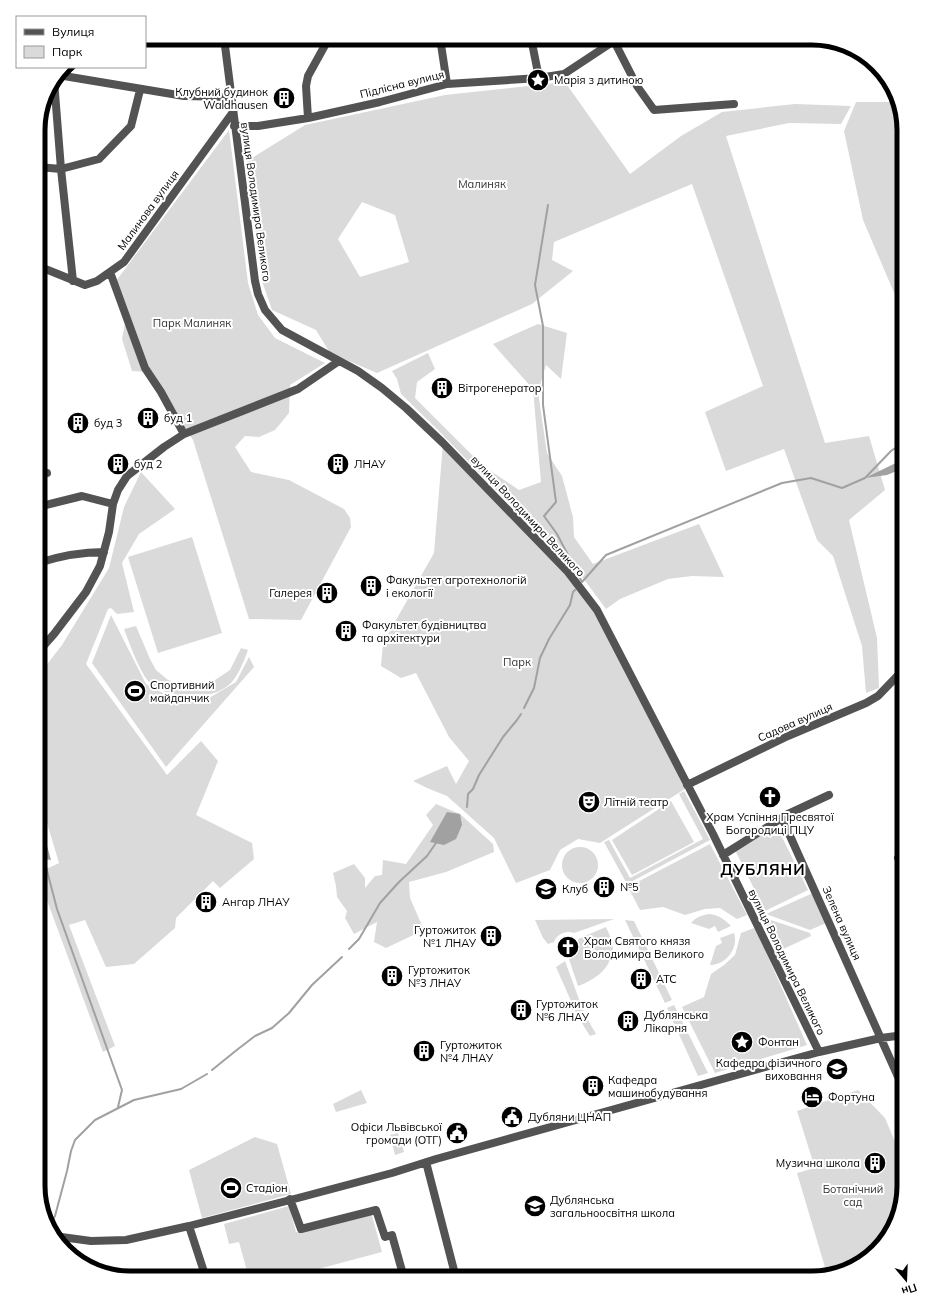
<svg xmlns="http://www.w3.org/2000/svg" width="942" height="1316" viewBox="0 0 942 1316" font-family="Mulish,sans-serif">
<style>
.green{fill:#dadada;fill-rule:evenodd}
.water{fill:#a1a1a1}
.lines{fill:none;stroke-linecap:round;stroke-linejoin:round}
.stream{stroke:#a1a1a1;stroke-width:2}
.minor{stroke:#535353;stroke-width:8}
.labels{text-anchor:middle;dominant-baseline:central;stroke-width:4;stroke-linejoin:round;paint-order:stroke}
.poi-label{font-size:11px;fill:#000;stroke:#fff;text-anchor:start}
.street-label{font-size:11px;fill:#000;stroke:#fff}
.park-label{font-size:11px;fill:#313131;stroke:#fff}
.district-label{font-size:15px;font-weight:bold;letter-spacing:1px;fill:#000;stroke:#fff}
.rim{fill:none;stroke:#000;stroke-width:5}
</style>
<rect width="100%" height="100%" fill="#fff"/>
<path class="green" d="M565 82 630 174 681 136 722 112 795 104 851 106 841 124 789 123 726 136 825 443 869 436 885 490 849 520 877 638 879 688 866 693 862 646 833 556 817 540 784 449 726 471 705 412 763 386 692 184 554 242 552 260 573 271 532 304 377 373 330 353 316 330 272 310 262 281 247 161 305 125 445 95ZM362 202 395 215 409 262 360 277 338 239Z
M856 102H896L904 130V316L863 220 844 131Z
M229 130 248 283 258 315 275 338 325 363 290 385 289 413 275 430 259 437 245 436 235 447 251 472 289 480 344 509 350 518 351 527 301 620 249 619 193 440 148 372 132 371 122 339 126 318 113 285Z
M538 324 567 333 561 379 546 365 538 392 547 453 562 476 573 517 574 537 593 564 699 524 724 577 692 576 668 579 620 599 606 609 580 574 516 511 437 429 401 394 397 379 392 371 428 353 435 369 417 382 415 398 482 465 519 490 541 482 533 389 493 344Z
M443 443 568 572 597 610 688 787 600 843 578 839 560 850 550 870 516 883 494 838 447 796 427 788 413 781 447 766 456 784 469 761 449 737 416 673 401 678 381 666 383 643 434 553Z
M141 472 175 509 139 534 122 563 134 612 117 614 111 608 108 609 86 664 167 775 201 741 218 761 196 815 252 843 254 859 220 888 213 881 176 918 175 928 134 964 106 967 85 920 69 925 115 1046 103 1052 38 876V873L59 863 38 793V676L62 645 109 568 124 507Z
M192 537 222 633 158 653 128 557Z
M111 615 146 684 172 698 194 701 209 698 236 682 249 657 254 667 166 767 92 663Z
M136 626 150 659 156 670 168 680 191 687 206 686 230 670 241 648 248 650C244 661 239 674 231 683 211 702 173 700 151 684 141 676 129 642 124 629Z
M684 791 710 840 627 884 604 842 609 840 630 878 703 839 679 794Z
M671 801 694 842 632 875 612 840Z
M436 804 460 814 493 844 494 852 446 872 409 882 410 898 424 930 386 948 374 942 377 922 354 934 345 918 347 911 337 897 336 886 333 873 354 864 365 878V888L375 876 382 875 383 860 406 864 433 825 426 815Z
M769 828 773 836 780 833 808 890 765 911 735 850Z
M710 844 747 915 737 919 720 908 705 909 685 915 663 907 640 910 628 887Z
M562 865a18 18 0 1 1 36 0a18 18 0 1 1-36 0Z
M813 893 826 923 810 930 766 914Z
M709 914C719 915 724 919 731 926L718 932 715 926 709 929 691 923C696 917 702 915 709 914Z
M762 917 810 933 811 936 777 952Z
M614 919 574 933C566 930 557 934 554 942L548 944 543 938 535 920Z
M625 920 634 921 672 1000 665 1003Z
M606 927C608 932 612 939 613 945 613 967 597 979 578 986L569 959C579 956 581 948 578 939Z
M754 928 757 932 807 1045 715 1073 682 1007 704 997 711 974 724 965 735 955 741 933Z
M734 933C739 948 726 965 710 965L716 946 722 943 720 938Z
M565 961 584 1013 596 1034 590 1036 578 1017 556 967Z
M674 1005 708 1073 698 1076 667 1008Z
M361 1090 367 1103 336 1112 333 1104Z
M858 1090 885 1118 904 1163V1186L892 1232 858 1266 827 1274 797 1173 815 1168 797 1111Z
M398 1133 404 1152 395 1155 390 1135Z
M255 1137 277 1144 291 1194 202 1218 189 1170Z
M289 1206 296 1232 371 1212 382 1252 303 1273 304 1278H249L239 1242 229 1244 224 1224Z"/>
<path class="water" d="M904 459V468L887 475 865 478Z
M447 812 460 814 462 825 456 839 444 845 430 842Z
M38 813 51 860 44 859 38 845Z"/>
<g class="lines">
<path class="stream" d="M548 205 535 285 543 326V405L556 502 544 516 557 534 582 582 606 555 782 483 811 478 842 488 865 478 891 451 904 442
M524 708 534 688 540 658 549 639 570 605 573 592 575 590
M467 807 468 794 473 789 479 775 503 737 517 720 521 714
M38 849 44 859 57 909 122 1090 118 1107
M349 949 359 939 380 903 399 882 427 856 436 843
M212 1070 238 1049 255 1036 272 1028 289 1013 312 985 342 957
M49 1226 55 1216 67 1171 71 1151 75 1140 95 1120 134 1100 181 1089 207 1074"/>
<path class="minor" d="M224 38 255 281 258 294 265 310 282 330 358 371 382 388 406 408 443 443 568 572 597 610 713 834 819 1052
M440 38 447 84
M531 38 539 78
M614 38V41L637 86 654 110 734 104
M58 75 184 96 231 97
M54 80 61 169 73 281
M308 118 306 86 308 76 329 38
M234 126H258L308 118 380 102 447 84 539 78 564 74 614 41
M38 167 61 169 99 159 131 126 140 90
M38 266 85 285 97 281 124 262 233 112
M110 272 145 368 161 392 184 434
M38 475 47 473
M38 507 82 496 113 504
M38 563C60 556 81 552 104 552
M38 652 54 634 86 592 100 566 109 532 113 504 118 490 127 476 164 447 184 434 298 389 339 361
M687 785 788 736 866 703 878 696 904 669
M782 818 904 1090
M723 855 788 814 829 795
M898 858 904 855
M426 1162 456 1278
M290 1199 301 1229 376 1210 385 1237 392 1235 404 1278
M189 1226 206 1278
M54 1236 91 1241 126 1240 189 1226 298 1198 392 1173 436 1159 819 1052 881 1038 904 1035"/>
</g>
<defs>
<g id="sight-disc" transform="scale(1.15)"><circle r="9.5" fill="#000" stroke="#fff"/><path d="M0-6L1.8-2.2L6-1.7L2.9 1.2L3.7 5.4L0 3.3L-3.7 5.4L-2.9 1.2L-6-1.7L-1.8-2.2Z" fill="#fff"/></g>
<g id="building-disc" transform="scale(1.15)"><circle r="9.5" fill="#000" stroke="#fff"/><path d="M-4-6H4V6H1V3H-1V6H-4ZM-2.5-4.3h1.7v1.8h-1.7ZM.8-4.3h1.7v1.8H.8ZM-2.5-1h1.7V.8h-1.7ZM.8-1h1.7V.8H.8Z" fill="#fff"/></g>
<g id="stadium-disc" transform="scale(1.15)"><circle r="9.5" fill="#000" stroke="#fff"/><path d="M0-5a6.5 5 0 1 0 0 10a6.5 5 0 1 0 0-10ZM-3.5-1.8h7v3.6h-7Z" fill="#fff"/></g>
<g id="church-disc" transform="scale(1.15)"><circle r="9.5" fill="#000" stroke="#fff"/><path d="M-1.2-6h2.4v3.5h3.3v2.4h-3.3V6h-2.4V-.1h-3.3v-2.4h3.3Z" fill="#fff"/></g>
<g id="theatre-disc" transform="scale(1.15)"><circle r="9.5" fill="#000" stroke="#fff"/><path d="M-5-5.5Q0-4 5-5.5V0Q5 5 0 6Q-5 5-5 0ZM-3.3-2.5H-1v1.5H-3.3ZM1-2.5H3.3v1.5H1ZM-2.8 1Q0 5.5 2.8 1Z" fill="#fff"/></g>
<g id="university-disc" transform="scale(1.15)"><circle r="9.5" fill="#000" stroke="#fff"/><path d="M0-5L7-2L0 1L-7-2ZM-4 1L0 2.5L4 1V4Q0 6-4 4Z" fill="#fff"/></g>
<g id="hotel-disc" transform="scale(1.15)"><circle r="9.5" fill="#000" stroke="#fff"/><path d="M-6-4.5h1.5V1H6V5H4.5V3h-9V5H-6ZM-4 0a1.8 1.8 0 1 1 3.6 0ZM.5 0V-2.5h3Q6-2.5 6 0Z" fill="#fff"/></g>
<g id="civic-disc" transform="scale(1.15)"><circle r="9.5" fill="#000" stroke="#fff"/><path d="M-.6-6.5H3V-4.5H.6V-3L4-1V1h2V6H-6V1h2V-1L-.6-3ZM-1.2 2.5V6h2.4V2.5Z" fill="#fff"/></g>
</defs>
<g fill-rule="evenodd">
<use href="#sight-disc" x="538" y="80"/>
<use href="#building-disc" x="284" y="98"/>
<use href="#building-disc" x="442" y="388"/>
<use href="#building-disc" x="148" y="418"/>
<use href="#building-disc" x="78" y="423"/>
<use href="#building-disc" x="118" y="464"/>
<use href="#building-disc" x="338" y="464"/>
<use href="#building-disc" x="371" y="586"/>
<use href="#building-disc" x="327" y="593"/>
<use href="#building-disc" x="346" y="631"/>
<use href="#stadium-disc" x="135" y="691"/>
<use href="#church-disc" x="770" y="797"/>
<use href="#theatre-disc" x="589" y="802"/>
<use href="#building-disc" x="604" y="887"/>
<use href="#university-disc" x="546" y="889"/>
<use href="#building-disc" x="206" y="902"/>
<use href="#building-disc" x="491" y="936"/>
<use href="#church-disc" x="568" y="947"/>
<use href="#building-disc" x="392" y="976"/>
<use href="#building-disc" x="641" y="979"/>
<use href="#building-disc" x="521" y="1010"/>
<use href="#building-disc" x="628" y="1021"/>
<use href="#sight-disc" x="742" y="1042"/>
<use href="#building-disc" x="424" y="1051"/>
<use href="#university-disc" x="837" y="1069"/>
<use href="#building-disc" x="593" y="1086"/>
<use href="#hotel-disc" x="812" y="1097"/>
<use href="#civic-disc" x="512" y="1117"/>
<use href="#civic-disc" x="457" y="1133"/>
<use href="#building-disc" x="875" y="1163"/>
<use href="#stadium-disc" x="231" y="1188"/>
<use href="#university-disc" x="535" y="1206"/>
</g>
<g class="labels">
<g class="poi-label">
<text x="554" y="80">Марія з дитиною</text>
<text x="268" y="92" text-anchor="end">Клубний будинок<tspan x="268" dy="13">Waldhausen</tspan></text>
<text x="458" y="388">Вітрогенератор</text>
<text x="164" y="418">буд 1</text>
<text x="94" y="423">буд 3</text>
<text x="134" y="464">буд 2</text>
<text x="354" y="464">ЛНАУ</text>
<text x="386" y="580">Факультет агротехнологій<tspan x="386" dy="13">і екології</tspan></text>
<text x="312" y="593" text-anchor="end">Галерея</text>
<text x="362" y="625">Факультет будівництва<tspan x="362" dy="13">та архітектури</tspan></text>
<text x="150" y="685">Спортивний<tspan x="150" dy="13">майданчик</tspan></text>
<text x="604" y="802">Літній театр</text>
<text x="770" y="817" text-anchor="middle">Храм Успіння Пресвятої<tspan x="770" dy="13">Богородиці ПЦУ</tspan></text>
<text x="620" y="887">№5</text>
<text x="562" y="889">Клуб</text>
<text x="222" y="902">Ангар ЛНАУ</text>
<text x="476" y="930" text-anchor="end">Гуртожиток<tspan x="476" dy="13">№1 ЛНАУ</tspan></text>
<text x="584" y="941">Храм Святого князя<tspan x="584" dy="13">Володимира Великого</tspan></text>
<text x="408" y="970">Гуртожиток<tspan x="408" dy="13">№3 ЛНАУ</tspan></text>
<text x="656" y="979">АТС</text>
<text x="536" y="1004">Гуртожиток<tspan x="536" dy="13">№6 ЛНАУ</tspan></text>
<text x="644" y="1015">Дублянська<tspan x="644" dy="13">Лікарня</tspan></text>
<text x="758" y="1042">Фонтан</text>
<text x="440" y="1045">Гуртожиток<tspan x="440" dy="13">№4 ЛНАУ</tspan></text>
<text x="822" y="1063" text-anchor="end">Кафедра фізичного<tspan x="822" dy="13">виховання</tspan></text>
<text x="608" y="1080">Кафедра<tspan x="608" dy="13">машинобудування</tspan></text>
<text x="828" y="1097">Фортуна</text>
<text x="528" y="1117">Дубляни ЦНАП</text>
<text x="442" y="1127" text-anchor="end">Офіси Львівської<tspan x="442" dy="13">громади (ОТГ)</tspan></text>
<text x="860" y="1163" text-anchor="end">Музична школа</text>
<text x="246" y="1188">Стадіон</text>
<text x="550" y="1200">Дублянська<tspan x="550" dy="13">загальноосвітня школа</tspan></text>
</g>
<g class="street-label">
<text transform="translate(402 84) rotate(-14)">Підлісна вулиця</text>
<text transform="translate(256 202) rotate(82)">вулиця Володимира Великого</text>
<text transform="translate(148 210) rotate(-54)">Малинова вулиця</text>
<text transform="translate(528 516) rotate(47)">вулиця Володимира Великого</text>
<text transform="translate(795 722) rotate(-24)">Садова вулиця</text>
<text transform="translate(842 923) rotate(66)">Зелена вулиця</text>
<text transform="translate(787 962) rotate(64)">вулиця Володимира Великого</text>
</g>
<g class="park-label">
<text x="482" y="184">Малиняк</text>
<text x="192" y="323">Парк Малиняк</text>
<text x="517" y="662">Парк</text>
<text x="853" y="1189">Ботанічний<tspan x="853" dy="13">сад</tspan></text>
</g>
<g class="district-label">
<text x="763" y="869">ДУБЛЯНИ</text>
</g>
</g>
<path d="M0 0H942V1316H0ZM130 45H812A85 85 0 0 1 897 130V1186A85 85 0 0 1 812 1271H130A85 85 0 0 1 45 1186V130A85 85 0 0 1 130 45Z" fill="#fff" fill-rule="evenodd"/>
<path class="rim" d="M130 45H812A85 85 0 0 1 897 130V1186A85 85 0 0 1 812 1271H130A85 85 0 0 1 45 1186V130A85 85 0 0 1 130 45Z"/>
<rect x="16" y="16" width="130" height="52" fill="#ffffff" stroke="#999999"/>
<rect x="24" y="29" width="20" height="6" fill="#535353" stroke="#999999"/>
<text x="52" y="36" font-size="12" fill="#000000">Вулиця</text>
<rect x="24" y="46" width="20" height="12" fill="#dadada" stroke="#999999"/>
<text x="52" y="56" font-size="12" fill="#000000">Парк</text>
<g transform="translate(906 1280) rotate(161)" stroke="#ffffff" stroke-width="3" paint-order="stroke">
<path d="M0-3L7 15L0 10L-7 15Z" fill="#000000"/>
<text y="-6" font-size="11" font-weight="bold" text-anchor="middle" fill="#000000">Пн</text>
</g>
</svg>
